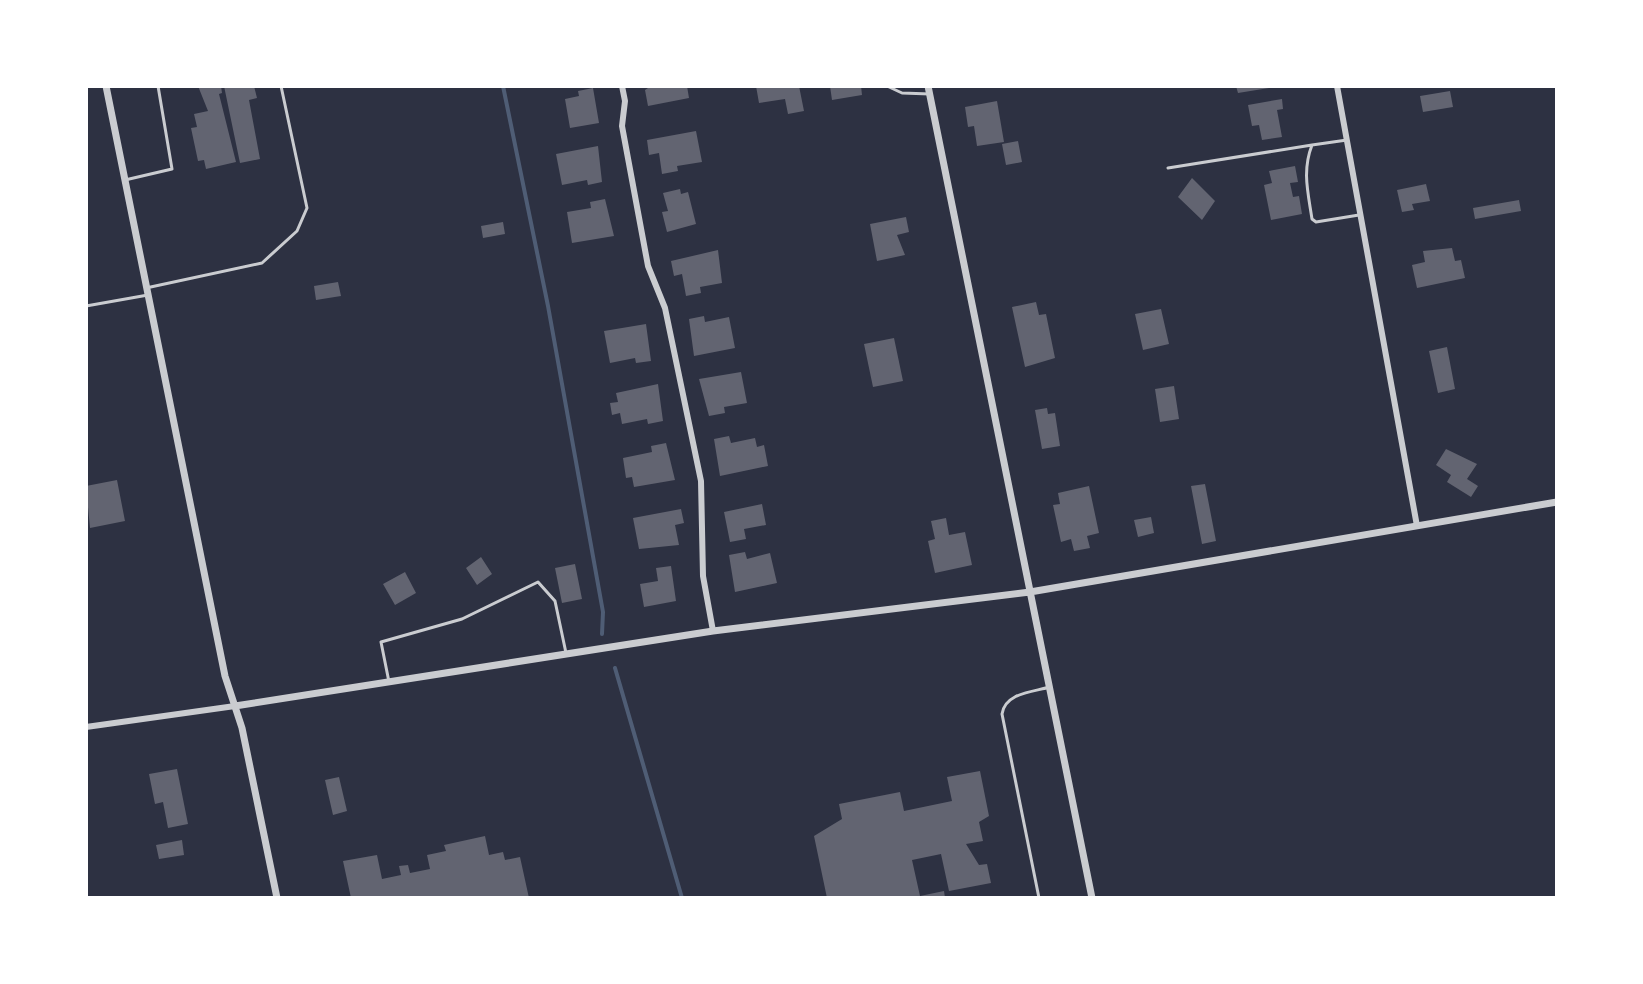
<svg xmlns="http://www.w3.org/2000/svg" width="1643" height="984" viewBox="0 0 1643 984" font-family="'Varela Round',sans-serif">
<style>
.lines{fill:none;stroke-linecap:round;stroke-linejoin:round}
.stream{stroke:#4f5d75;stroke-width:4}
.building{fill:#626471}
.service{stroke:#caccd0;stroke-width:3}
.minor{stroke:#caccd0;stroke-width:6}
.tertiary{stroke:#caccd0;stroke-width:7}
</style>
<rect width="100%" height="100%" fill="#2d3142"/>
<g class="lines">
<path class="stream" d="M503 86 548 306 603 612 602 634
M615 668 682 898"/>
</g>
<path class="building" d="M198 86H221L222 93 219 94 236 162 206 169 204 160 198 161 191 128 197 127 194 114 208 111Z
M224 86H254L257 98 249 100 260 159 240 163Z
M651 86H687L689 98 648 106 645 90Z
M756 86H799L804 111 788 114 785 99 759 103Z
M830 86H861L862 95 832 100Z
M1236 86H1269V88L1238 93Z
M593 88 599 123 570 128 565 99 579 96 578 91Z
M1450 91 1453 107 1423 112 1420 96Z
M1282 99 1283 109 1277 110 1282 137 1262 140 1259 125 1252 126 1248 105Z
M997 101 1004 142 977 146 974 126 968 127 965 107Z
M696 131 702 162 677 166 678 171 662 174 659 153 649 155 647 140Z
M1018 141 1022 162 1006 165 1002 144Z
M598 146 602 182 588 185 587 180 562 185 556 154Z
M1295 166 1298 182 1290 183 1293 197 1299 196 1302 214 1271 220 1264 185 1272 183 1269 171Z
M1192 178 1215 201 1202 220 1178 197Z
M1426 184 1430 201 1412 204 1414 210 1402 212 1397 190Z
M680 189 681 194 688 192 696 224 667 232 662 212 668 211 663 193Z
M605 199 614 236 572 243 567 212 591 208 590 202Z
M1519 200 1521 211 1475 219 1473 208Z
M906 217 909 232 897 235 905 255 877 261 870 224Z
M503 222 505 234 483 238 481 226Z
M1452 248 1455 261 1461 260 1465 278 1417 288 1412 265 1425 262 1423 251Z
M718 250 722 283 700 287 701 293 686 296 682 274 674 276 671 261Z
M338 282 341 296 316 300 314 286Z
M1036 302 1039 315 1046 314 1055 358 1025 367 1012 307Z
M1161 309 1169 344 1143 350 1135 314Z
M704 316 705 322 729 317 735 348 694 356 689 319Z
M646 324 651 361 636 363 635 358 610 363 604 331Z
M894 338 903 381 873 387 864 344Z
M1447 347 1455 389 1438 393 1429 351Z
M741 372 747 403 724 407 725 413 709 416 699 379Z
M658 384 663 421 648 424 647 419 622 424 620 413 612 415 610 403 618 402 616 393Z
M1174 386 1179 419 1160 422 1155 389Z
M1047 408 1048 414 1055 413 1060 446 1042 449 1035 410Z
M729 436 731 443 755 438 757 447 764 445 768 466 720 476 714 439Z
M666 443 675 480 634 487 632 477 626 478 623 458 652 452 651 446Z
M1446 449 1477 464 1467 479 1478 486 1471 497 1447 482 1451 475 1436 465Z
M117 480 125 521 90 528 86 486Z
M1205 484 1216 541 1202 544 1191 486Z
M1089 486 1099 533 1087 536 1090 548 1074 551 1071 539 1061 542 1053 505 1060 504 1058 493Z
M762 504 766 525 744 529 746 539 730 542 724 512Z
M681 509 684 523 675 525 679 545 639 549 633 518Z
M1151 517 1154 533 1138 537 1134 520Z
M946 518 949 535 965 532 972 565 935 573 928 541 935 539 931 521Z
M745 552 747 559 770 553 777 583 735 592 729 555Z
M481 557 492 574 477 585 466 568Z
M575 564 582 599 562 603 555 568Z
M671 566 676 601 644 607 640 584 658 581 656 568Z
M405 572 416 593 395 605 383 584Z
M177 769 188 824 168 828 163 802 155 804 149 774Z
M980 771 989 816 979 822 983 841 966 844 979 865 987 864 991 883 949 891 941 854 912 860 920 896 944 891 945 898H827L814 836 842 819 839 804 900 792 904 811 952 801 947 777Z
M339 777 347 811 333 815 325 780Z
M485 836 489 855 503 852 505 860 520 857 529 898H351L343 861 377 855 382 879 401 875 399 866 408 865 410 873 430 869 427 855 446 851 444 845Z
M182 840 184 855 159 859 156 845Z"/>
<g class="lines">
<path class="service" d="M887 86 902 93 930 94
M1347 140 1312 145C1302 171 1308 192 1312 219L1316 222 1359 215
M1168 168 1312 145
M125 180 172 169 158 86
M146 288 262 263 297 231 307 208 281 86
M86 306 148 295
M389 682 381 642 462 619 538 582 555 601 566 653
M1039 898 1002 714C1005 693 1032 692 1050 687"/>
<path class="minor" d="M622 86 625 101 622 126 648 266 665 308 701 481 703 576 713 631
M1337 86 1417 526
M86 727 235 706"/>
<path class="tertiary" d="M106 86 225 676 242 728 277 898
M928 86 1092 898
M235 706 713 631 1030 592 1557 502"/>
</g>
<rect width="1643" height="984" fill="none" stroke="#ffffff" stroke-width="176"/>
</svg>
